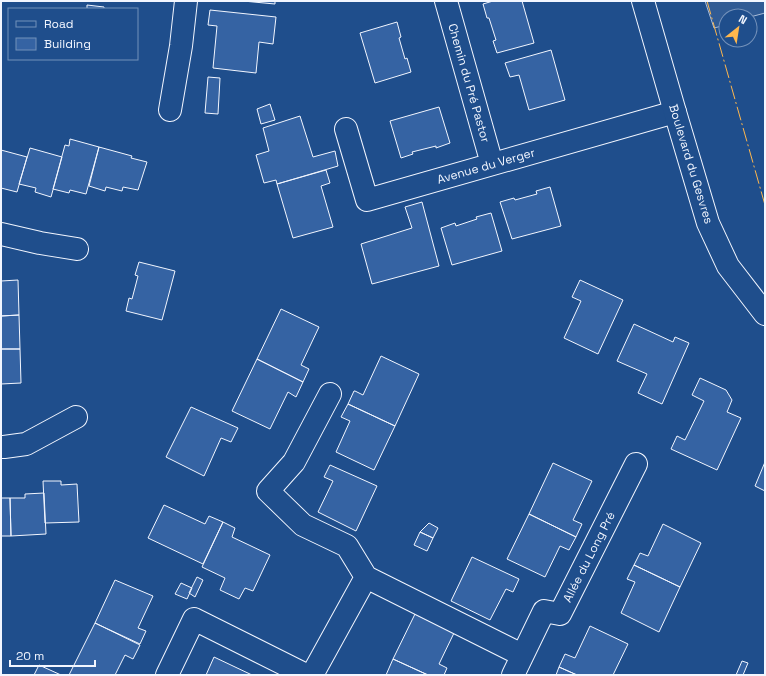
<svg xmlns="http://www.w3.org/2000/svg" width="766" height="676" viewBox="0 0 766 676" font-family="'Space Grotesk',sans-serif">
<style>
.green{fill:#305b95;stroke:#a8bbd7}
.building{fill:#3563a3;stroke:#f2f6ff}
.lines{fill:none;stroke-linecap:round;stroke-linejoin:round}
.street-casing{stroke:#f2f6ff;stroke-width:24}
.secondary-casing{stroke:#f2f6ff;stroke-width:24}
.street{stroke:#1f4e8c;stroke-width:22}
.secondary{stroke:#1f4e8c;stroke-width:22}
.power{stroke:#ffb74d;stroke-width:1;stroke-dasharray:14 3 2 3;stroke-linecap:butt}
.labels{text-anchor:middle;dominant-baseline:central;stroke-width:3;stroke-linejoin:round;paint-order:stroke}
.street-label{font-size:12px;fill:#f2f6ff;stroke:#1f4e8c}
</style>
<rect width="100%" height="100%" fill="#1f4e8c"/>
<path class="green" d="M705 1H765V13L750 17V16H726V25L714 28Z"/>
<path class="building" d="M243 1H275V4Z
M493 1H522L534 43 497 53 493 41 496 40 489 18H487L483 4Z
M87 5 104 7V9H87Z
M210 10 276 17 273 44 259 42 256 73 213 68 217 26 208 25Z
M397 22 401 37 399 38 405 59 407 58 411 72 375 83 360 33Z
M551 50 565 100 529 110 519 75 510 77 505 63Z
M208 77 220 78 218 114 205 113Z
M270 104 275 120 261 124 257 109Z
M439 107 450 143 436 148V146L412 152 413 154 401 158 390 121Z
M300 116 313 157 335 151 338 166 277 184 276 180 264 183 256 155 269 151 263 128Z
M70 139 99 147 86 194 70 190 69 193 53 189 65 145 69 146Z
M99 147 132 156 131 158 147 162 138 190 123 187 122 191 106 187 105 191 89 186Z
M30 148 62 157 51 197 35 192 36 188 19 184Z
M1 150 27 157 17 192 1 188Z
M326 170 330 183 321 186 333 227 293 238 277 184Z
M550 187 561 226 512 239 500 202 514 198 515 200 537 194 536 191Z
M422 202 439 266 372 284 361 244 412 228 405 207Z
M491 213 502 251 452 265 441 228 455 223 456 226 477 219 476 217Z
M139 262 175 271 162 320 126 311 129 298 132 299 138 276 135 275Z
M18 280 19 315 1 316V281Z
M580 280 623 300 598 354 564 338 581 301 572 297Z
M281 309 319 327 301 365 309 369 303 382 257 359Z
M19 315 20 349H1V316Z
M634 324 673 342 675 337 689 343 662 404 638 393 647 374 617 361Z
M1 349H20L21 383 1 384Z
M381 356 419 374 395 426 348 404 354 391H355L363 395Z
M257 359 303 382 296 397 288 392 270 429 232 411Z
M700 378 726 390 732 400 727 412 741 418 717 470 671 449 677 436 685 440 704 401 692 395Z
M348 404 395 426 374 470 336 452 350 421 341 417Z
M191 407 238 428 231 442 221 438 204 476 166 457Z
M765 462V491L755 486Z
M553 463 592 481 573 520 582 524 576 537 529 514Z
M330 465 377 486 356 531 318 512 333 481 324 477Z
M43 481H61V485L77 484 79 522 45 523Z
M44 493 46 534 11 536 10 498H25V494Z
M1 498H10L11 536H1Z
M164 505 205 524 209 516 223 522 203 564 148 538Z
M529 514 576 537 569 550 560 546 545 577 507 559Z
M223 522 235 528 232 537 270 555 253 591 245 588 239 599 220 590 225 578 202 567Z
M429 523 438 528 433 538 420 532Z
M663 524 701 543 680 587 634 565 640 553 648 556Z
M420 532 433 538 427 551 414 545Z
M472 557 519 579 513 592 506 589 490 620 451 601Z
M634 565 680 587 659 632 621 613 635 582 627 579Z
M197 577 203 580 195 597 189 593Z
M115 580 153 596 138 628 146 631 140 644 95 623Z
M181 583 192 588 187 599 175 594Z
M415 614 454 633 439 664 447 668 444 675H428L393 659Z
M95 623 140 645 133 659 125 655 115 675H69Z
M590 626 628 644 613 675H577L559 667 565 654 575 658Z
M214 657 252 675H206Z
M393 659 428 675H386Z
M742 661 748 663 743 675H736Z
M39 665 61 675H34Z
M559 667 577 675H556Z"/>
<g class="lines">
<g class="street-casing">
<path id="street" d="M446 1 492 164
M170 110 181 46 186 1
M346 129 367 200 675 112
M1 234 40 243 77 249
M330 394 294 462 268 491 303 525 347 546 366 577
M1 447H4L26 444 76 417
M366 577 522 655
M167 675 194 619 306 675
M312 675 366 577
M513 675 544 611 560 614 636 464"/>
</g>
<g class="secondary-casing">
<path id="secondary" d="M643 1 675 112 708 223 728 266 765 314"/>
</g>
<use href="#street" class="street"/>
<use href="#secondary" class="secondary"/>
<path class="power" d="M707 1 765 205"/>
</g>
<g class="labels">
<g class="street-label">
<text transform="translate(469 83) rotate(74)">Chemin du Pré Pastor</text>
<text transform="translate(691 164) rotate(73)">Boulevard du Gesvres</text>
<text transform="translate(486 166) rotate(-16)">Avenue du Verger</text>
<text transform="translate(589 557) rotate(-63)">Allée du Long Pré</text>
</g>
</g>
<rect width="766" height="676" fill="none" stroke="#f2f6ff" stroke-width="4"/>
<rect x="8" y="8" width="130" height="52" fill="#1f4e8c" stroke="#7391ba"/>
<rect x="16" y="21" width="20" height="6" fill="#1f4e8c" stroke="#7391ba"/>
<text x="44" y="28" font-size="12" fill="#f2f6ff">Road</text>
<rect x="16" y="38" width="20" height="12" fill="#3563a3" stroke="#7391ba"/>
<text x="44" y="48" font-size="12" fill="#f2f6ff">Building</text>
<g transform="translate(738 28) rotate(30)"><circle r="19" fill="#1f4e8c" stroke="#7391ba"/>
<path d="M0-3L7 15L0 10L-7 15Z" fill="#ffb74d"/>
<text y="-6" font-size="11" font-weight="bold" text-anchor="middle" fill="#f2f6ff">N</text>
</g>
<path d="M10 660v6h85v-6" fill="none" stroke="#f2f6ff" stroke-width="2"/>
<text x="16" y="660" font-size="12" fill="#f2f6ff" stroke="#1f4e8c" stroke-width="3" paint-order="stroke">20 m</text>
</svg>
